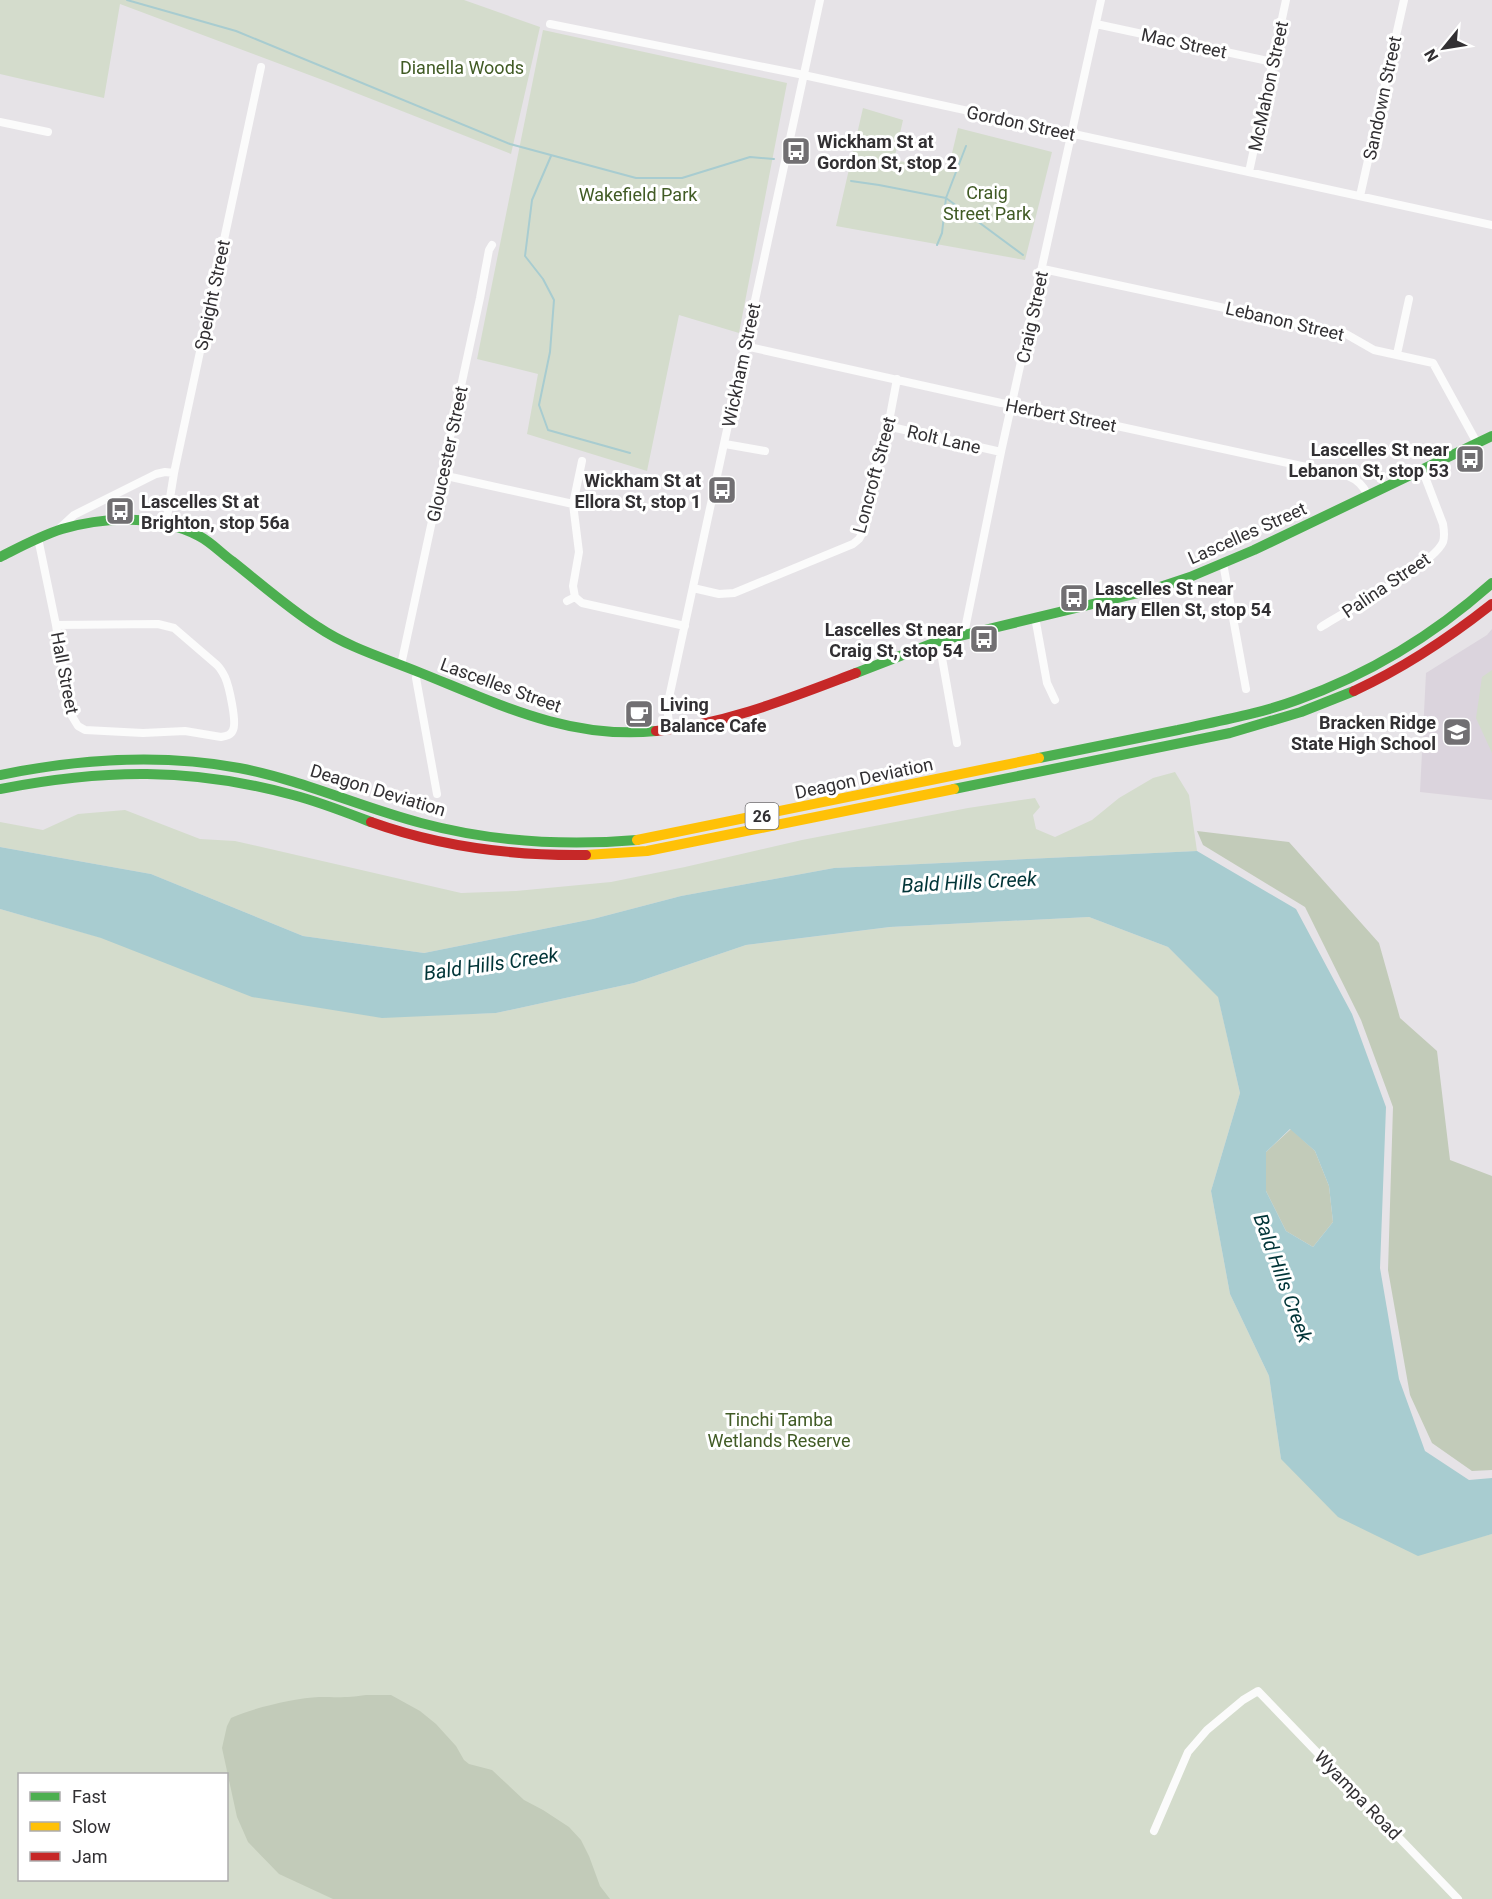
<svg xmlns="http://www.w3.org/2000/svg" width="1492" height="1899" viewBox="0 0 1492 1899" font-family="Roboto,sans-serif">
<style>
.built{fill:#dbd4dd}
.green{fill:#d4dccc;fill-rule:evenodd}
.forest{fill:#c2cbb9}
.water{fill:#a8ccd0;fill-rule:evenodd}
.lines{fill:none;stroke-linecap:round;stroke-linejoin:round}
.stream{stroke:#a8ccd0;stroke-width:2}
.street{stroke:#fbfbfb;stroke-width:8}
.fast{stroke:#4caf50;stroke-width:10}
.slow{stroke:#ffc107;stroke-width:10}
.jam{stroke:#c62828;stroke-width:10}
.labels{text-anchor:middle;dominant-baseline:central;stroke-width:6;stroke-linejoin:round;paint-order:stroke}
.shield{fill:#fff;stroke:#706e70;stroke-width:1.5}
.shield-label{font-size:16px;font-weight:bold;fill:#323033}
.street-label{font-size:18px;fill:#323033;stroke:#fff}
.park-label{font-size:18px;fill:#415b25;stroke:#fff}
.poi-label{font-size:18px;font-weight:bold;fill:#323033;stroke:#fff;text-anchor:start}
.water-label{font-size:20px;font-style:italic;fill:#003437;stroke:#fff}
</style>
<rect width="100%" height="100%" fill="#e6e3e7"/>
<path class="built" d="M1492 629V800L1420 792 1426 673 1487 635Z"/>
<path class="green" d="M0 0H464L540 27 511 154 328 82 120 4 104 98 0 74Z
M543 30 787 83 739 333 679 315 647 471 527 434 538 374 477 359Z
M863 108 903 120 894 160 948 170 958 128 1052 152 1025 260 836 226Z
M1492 670V753L1476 718 1482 677Z
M1175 772 1189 795 1197 851 834 868 681 896 593 919 424 953 303 936 151 874 0 847V822L43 830 78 814 125 810 200 839 235 841 461 893 516 891 611 882 685 867 802 840 968 808 1035 798 1040 807 1033 815 1036 829 1055 837 1092 820 1119 798 1153 778Z
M0 909 382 1017 496 1013 634 983 746 945 890 927 1089 917 1168 947 1218 996 1240 1093 1211 1191 1230 1294 1269 1376 1281 1459 1477 1538 1492 1534V1899H0ZM20 1774H226V1880H20Z"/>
<path class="forest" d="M1197 831 1289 842 1379 943 1400 1018 1437 1051 1450 1160 1492 1176V1470L1472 1471 1432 1443 1410 1395 1388 1270 1393 1107 1361 1020 1305 907 1203 845Z
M1291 1129 1315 1151 1329 1186 1333 1222 1313 1247 1286 1231 1266 1191V1152Z
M366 1695H391L420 1711 436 1724 456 1746 464 1760 469 1764 492 1770 524 1800 543 1810 569 1827 581 1840 589 1856 600 1886 610 1899H333L279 1874 248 1842 237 1817 222 1748 227 1726 231 1718C252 1708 296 1698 319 1697 337 1697 348 1698 366 1695Z"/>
<path class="water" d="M0 847 151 874 303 936 424 953 593 919 681 896 834 868 1197 851 1296 909 1352 1014 1386 1107 1380 1268 1399 1379 1425 1451 1469 1480 1492 1478V1534L1418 1556 1338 1517 1281 1459 1269 1376 1230 1294 1211 1191 1240 1093 1218 997 1168 947 1089 917 890 927 746 945 634 983 496 1013 382 1018 252 997 101 938 0 909ZM1290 1129 1315 1151 1329 1186 1333 1222 1313 1247 1286 1231 1266 1191V1152Z"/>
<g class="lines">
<path class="stream" d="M127 0 236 31 510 144 636 178H682L750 157 774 159
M551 156 532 200 525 256 543 279 554 300 550 352 539 405 548 430 630 453
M851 181 879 185 946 198 1023 255
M937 245 942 233 946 198 966 146"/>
<path class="street" d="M550 24 799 74 1492 225
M1096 24 1273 62
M0 122 48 132
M1249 172 1286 0
M1360 196 1404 0
M1043 269 1346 334 1374 350 1433 363 1477 443
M745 346 1001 403 1020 405 1348 476C1358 480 1363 486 1368 495
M1397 354 1409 299
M887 426 1001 452
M725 444 765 451
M582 461 573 504 579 552 573 586 575 597 582 603 685 626
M442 475 573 504
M166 523 174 473 261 67
M60 528 74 515 156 474 165 472 174 473
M38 538 56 625 70 713 78 726 85 730 143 733 185 731 221 737C227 736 231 735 233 730 237 722 229 686 225 677 223 673 221 669 217 665L174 628 158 624 56 625
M1223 563 1246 689
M693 588 719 594 734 593 853 544 859 539 863 532 881 444 890 416 897 379
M567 601 575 597
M1035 617 1047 683 1055 700
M1321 627C1346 611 1433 565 1443 542 1445 536 1444 530 1443 524L1422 469
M964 634 1001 452 1101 0
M939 641 957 743
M401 665 480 298 489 250 492 245
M418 672 416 678 437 794
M670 730 667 707 820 0
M1154 1831 1188 1752 1207 1730 1243 1700 1258 1691 1458 1899"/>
<path class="fast" d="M0 557C20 547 40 536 62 529 105 516 159 515 199 536 211 542 221 553 232 561 260 583 288 608 318 627 349 648 387 659 421 673 498 704 570 740 656 731
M856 673 939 641 1151 590 1190 577 1254 550 1492 436
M1039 758C1085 749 1132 739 1178 730 1218 721 1259 714 1297 700 1370 674 1435 634 1492 583
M0 775C79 759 159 753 239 768 302 780 360 807 421 823 492 842 564 846 637 840
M0 789C103 769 191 767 293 795 320 802 345 812 371 822
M954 789 1230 733 1301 712 1354 691"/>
<path class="slow" d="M637 840 1039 758
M586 855 647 851 954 789"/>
<path class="jam" d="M1354 691C1404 668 1449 638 1492 604
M656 731C727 724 790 698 856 673
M371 822C441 847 512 856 586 855"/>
</g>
<defs>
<g id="bus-square" transform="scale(1.5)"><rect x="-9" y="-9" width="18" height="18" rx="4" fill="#716f72" stroke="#fff"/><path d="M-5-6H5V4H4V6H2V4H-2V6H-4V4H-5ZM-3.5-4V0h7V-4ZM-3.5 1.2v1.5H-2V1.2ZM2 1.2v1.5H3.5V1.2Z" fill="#fff"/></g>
<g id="cafe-square" transform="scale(1.5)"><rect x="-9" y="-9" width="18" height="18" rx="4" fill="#716f72" stroke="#fff"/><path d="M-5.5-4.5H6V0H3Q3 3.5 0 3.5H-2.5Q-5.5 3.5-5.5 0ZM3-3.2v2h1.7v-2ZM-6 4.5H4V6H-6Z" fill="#fff"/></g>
<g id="school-square" transform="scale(1.5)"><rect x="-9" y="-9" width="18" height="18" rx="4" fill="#716f72" stroke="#fff"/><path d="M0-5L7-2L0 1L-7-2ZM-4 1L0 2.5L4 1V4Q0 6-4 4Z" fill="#fff"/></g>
</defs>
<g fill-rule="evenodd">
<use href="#bus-square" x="796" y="151"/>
<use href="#bus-square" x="1470" y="459"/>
<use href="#bus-square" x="722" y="490"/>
<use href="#bus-square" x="120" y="511"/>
<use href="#bus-square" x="1074" y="598"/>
<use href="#bus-square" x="984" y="639"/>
<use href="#cafe-square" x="639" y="714"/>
<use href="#school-square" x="1457" y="732"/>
</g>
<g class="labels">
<rect class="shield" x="745.5" y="803" width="33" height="26" rx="4.5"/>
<g class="shield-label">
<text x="762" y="816">26</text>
</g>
<g class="street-label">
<text transform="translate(1184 43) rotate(12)">Mac Street</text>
<text transform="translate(1268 86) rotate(-78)">McMahon Street</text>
<text transform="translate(1382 98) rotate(-78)">Sandown Street</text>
<text transform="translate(1021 123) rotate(12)">Gordon Street</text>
<text transform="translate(212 295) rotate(-78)">Speight Street</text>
<text transform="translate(1032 317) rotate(-78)">Craig Street</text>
<text transform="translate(1285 321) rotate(13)">Lebanon Street</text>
<text transform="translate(741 365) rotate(-78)">Wickham Street</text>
<text transform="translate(1061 415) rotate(11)">Herbert Street</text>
<text transform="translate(944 439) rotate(13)">Rolt Lane</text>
<text transform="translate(447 454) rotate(-78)">Gloucester Street</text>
<text transform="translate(874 475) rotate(-75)">Loncroft Street</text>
<text transform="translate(1247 533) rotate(-24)">Lascelles Street</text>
<text transform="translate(1386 585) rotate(-34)">Palina Street</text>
<text transform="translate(65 673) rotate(79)">Hall Street</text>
<text transform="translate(501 685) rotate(20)">Lascelles Street</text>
<text transform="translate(864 778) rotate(-12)">Deagon Deviation</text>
<text transform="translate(378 790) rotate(17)">Deagon Deviation</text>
<text transform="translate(1358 1795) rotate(46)">Wyampa Road</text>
</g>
<g class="park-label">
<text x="462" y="67">Dianella Woods</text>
<text x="987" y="192">Craig<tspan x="987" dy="21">Street Park</tspan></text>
<text x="638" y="194">Wakefield Park</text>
<text x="779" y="1419">Tinchi Tamba<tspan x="779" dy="21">Wetlands Reserve</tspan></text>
</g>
<g class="poi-label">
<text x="817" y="141">Wickham St at<tspan x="817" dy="21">Gordon St, stop 2</tspan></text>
<text x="1449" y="449" text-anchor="end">Lascelles St near<tspan x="1449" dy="21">Lebanon St, stop 53</tspan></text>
<text x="701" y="480" text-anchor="end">Wickham St at<tspan x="701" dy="21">Ellora St, stop 1</tspan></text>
<text x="141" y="501">Lascelles St at<tspan x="141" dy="21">Brighton, stop 56a</tspan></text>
<text x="1095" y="588">Lascelles St near<tspan x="1095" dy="21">Mary Ellen St, stop 54</tspan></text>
<text x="963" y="629" text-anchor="end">Lascelles St near<tspan x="963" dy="21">Craig St, stop 54</tspan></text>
<text x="660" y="704">Living<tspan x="660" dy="21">Balance Cafe</tspan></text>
<text x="1436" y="722" text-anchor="end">Bracken Ridge<tspan x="1436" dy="21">State High School</tspan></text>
</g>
<g class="water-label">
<text transform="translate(969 882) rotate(-3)">Bald Hills Creek</text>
<text transform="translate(491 964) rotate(-8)">Bald Hills Creek</text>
<text transform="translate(1283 1278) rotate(70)">Bald Hills Creek</text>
</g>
</g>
<rect x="18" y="1773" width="210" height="108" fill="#ffffff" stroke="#adacad" stroke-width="1.5"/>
<rect x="30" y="1792" width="30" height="9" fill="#4caf50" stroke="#adacad" stroke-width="1.5"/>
<text x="72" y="1803" font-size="18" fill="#323033">Fast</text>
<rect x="30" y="1822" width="30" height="9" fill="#ffc107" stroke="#adacad" stroke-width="1.5"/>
<text x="72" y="1833" font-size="18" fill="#323033">Slow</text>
<rect x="30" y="1852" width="30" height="9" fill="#c62828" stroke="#adacad" stroke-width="1.5"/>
<text x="72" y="1863" font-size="18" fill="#323033">Jam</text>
<g transform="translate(1444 48) rotate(240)" stroke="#ffffff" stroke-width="4.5" paint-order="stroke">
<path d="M0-4.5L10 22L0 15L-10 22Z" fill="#323033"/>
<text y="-9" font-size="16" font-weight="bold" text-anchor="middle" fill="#323033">N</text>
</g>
</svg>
